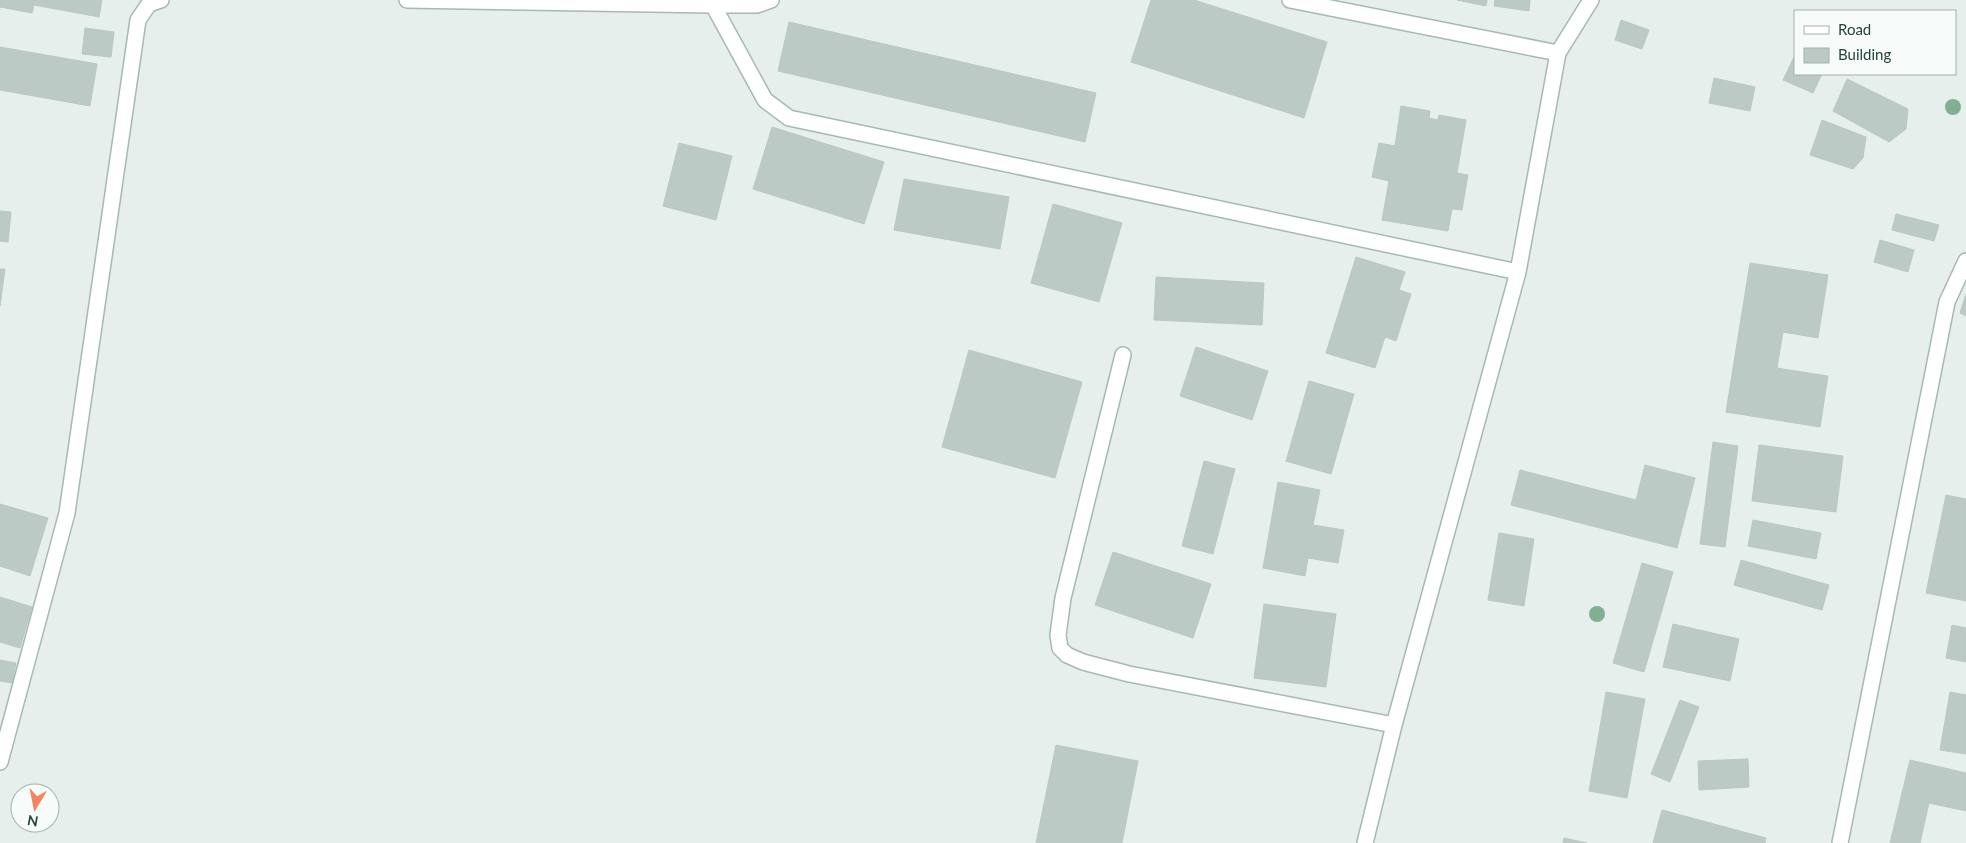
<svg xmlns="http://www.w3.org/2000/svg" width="1966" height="843" viewBox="0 0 1966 843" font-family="Lato,sans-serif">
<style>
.building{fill:#bbcac4;stroke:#b8c9c2}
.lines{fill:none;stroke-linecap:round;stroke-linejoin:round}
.minor-casing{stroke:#a8b8b2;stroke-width:18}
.minor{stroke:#fff;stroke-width:15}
.tree{fill:#80af93}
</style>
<rect width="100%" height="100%" fill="#e6efeb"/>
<path class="building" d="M0 0H102L99 17 34 5 32 13 0 7Z
M1151 0H1194L1327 42 1304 118 1131 62Z
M1457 0H1487L1486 6Z
M1495 0H1530L1529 11 1494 6Z
M1621 20 1649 30 1642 49 1615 40Z
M789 22 1096 93 1085 142 778 71Z
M85 28 114 32 111 57 82 54Z
M0 47 97 64 90 106 0 90Z
M1794 57 1795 74H1822L1813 93 1783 80Z
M1714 78 1755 87 1750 111 1709 103Z
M1847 79 1908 109 1906 129 1889 142 1833 111Z
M1401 106 1430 111 1429 118 1438 120 1439 115 1466 120 1457 173 1468 175 1462 210 1452 209 1448 231 1382 220 1389 181 1372 177 1379 143 1395 146Z
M1822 120 1866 137 1863 158 1853 169 1810 155Z
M772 127 884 162 864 224 753 189Z
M679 143 732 156 716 220 663 206Z
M904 179 1009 197 1000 249 894 230Z
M1053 204 1122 223 1099 302 1031 283Z
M0 211 11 212 8 242 0 241Z
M1896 214 1939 225 1934 241 1892 230Z
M1880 240 1914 250 1908 272 1874 262Z
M1356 257 1405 272 1399 290 1411 294 1396 341 1385 337 1375 368 1326 353Z
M1750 263 1828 275 1818 338 1783 332 1777 368 1828 376 1820 427 1726 412Z
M0 269H5L0 306Z
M1156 277 1264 283 1262 325 1154 320Z
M1966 294V316L1960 313Z
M1196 347 1268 371 1252 420 1180 396Z
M969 350 1082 382 1055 478 942 447Z
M1309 381 1354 394 1331 474 1286 461Z
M1713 442 1738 446 1725 547 1700 544Z
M1759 445 1843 456 1836 512 1752 501Z
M1204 461 1235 469 1213 554 1182 546Z
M1645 465 1695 478 1677 548 1511 505 1520 470 1636 500Z
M1278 482 1320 490 1313 525 1344 530 1338 563 1308 558 1305 576 1263 568Z
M1946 495 1966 499V601L1926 593Z
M0 504 48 518 30 576 0 566Z
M1753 520 1821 533 1816 559 1748 546Z
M1499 533 1534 539 1524 606 1488 600Z
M1113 552 1211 584 1193 638 1095 605Z
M1741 560 1829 585 1822 610 1734 585Z
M1642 563 1673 572 1644 672 1613 663Z
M0 597 32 607 20 648 0 642Z
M1264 604 1336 614 1326 687 1254 678Z
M1673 624 1739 639 1730 681 1663 667Z
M1952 625 1966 628V662L1946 658Z
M0 660 16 663 12 683 0 681Z
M1606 692 1645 699 1627 798 1589 791Z
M1950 692 1966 695V754L1940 750Z
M1680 700 1699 707 1670 782 1651 774Z
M1056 745 1138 761 1122 843H1036Z
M1748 759 1749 787 1699 790 1698 761Z
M1910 760 1966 773V811L1929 803 1920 843H1890Z
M1662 810 1766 838 1765 843H1653Z
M1564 838 1587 843H1563Z"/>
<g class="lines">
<g class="minor-casing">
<path id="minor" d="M407 0 713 5H757L771 0
M1290 0 1558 53
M713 5 765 100 789 118 1518 272
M1123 355 1063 598 1058 635 1060 648 1067 655 1083 662 1129 674 1394 725
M0 762 67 513 138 20 149 4 161 0
M1365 843 1394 725 1518 272 1558 53 1591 0
M1840 843 1947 302 1966 261"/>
</g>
<use href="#minor" class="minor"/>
</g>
<g class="tree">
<circle cx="1953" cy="107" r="8"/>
<circle cx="1597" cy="614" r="8"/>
</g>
<rect x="1794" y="10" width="162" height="65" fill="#f7fbf9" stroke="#a3b1ad"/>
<rect x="1804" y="26" width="25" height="8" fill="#ffffff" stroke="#a3b1ad"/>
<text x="1838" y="35" font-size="15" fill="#24423a">Road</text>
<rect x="1804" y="48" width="25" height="15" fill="#bbcac4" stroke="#a3b1ad"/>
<text x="1838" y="60" font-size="15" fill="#24423a">Building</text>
<g transform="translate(35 808) rotate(190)"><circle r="24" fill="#f7fbf9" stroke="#a3b1ad"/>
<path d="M0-4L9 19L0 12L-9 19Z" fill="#f4845f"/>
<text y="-8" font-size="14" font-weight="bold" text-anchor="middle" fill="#24423a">N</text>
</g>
</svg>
